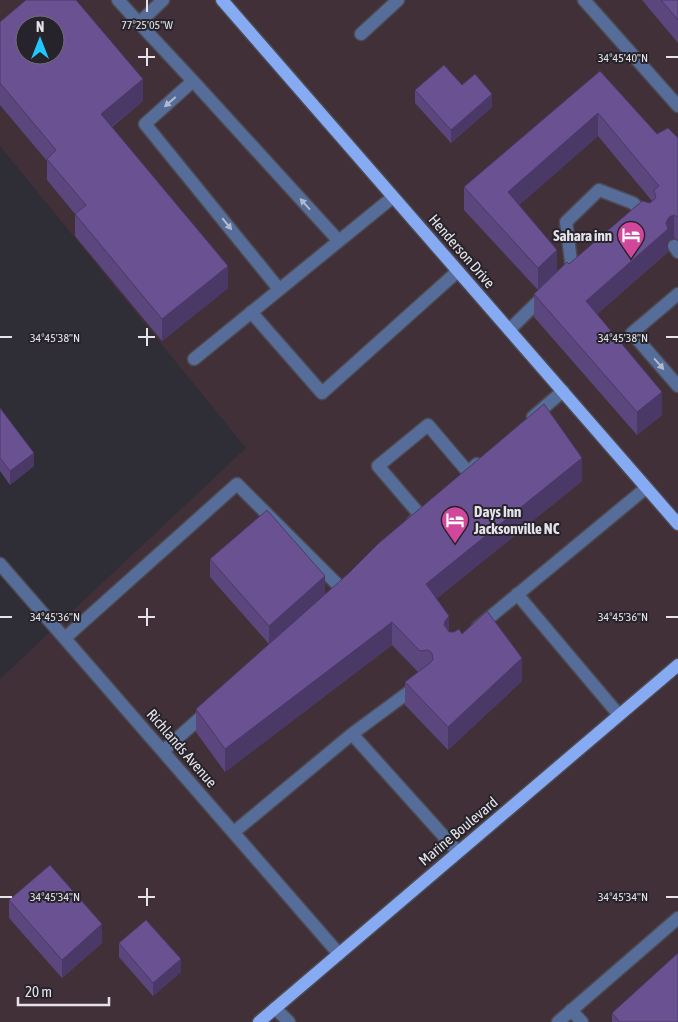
<svg xmlns="http://www.w3.org/2000/svg" width="678" height="1022" viewBox="0 0 678 1022" font-family="'Asap Condensed',sans-serif">
<style>
.commercial{fill:#423039;fill-rule:evenodd}
.lines{fill:none;stroke-linecap:round;stroke-linejoin:round}
.minor-casing{stroke:#4c4a52;stroke-width:15}
.major-casing{stroke:#4c4a52;stroke-width:15}
.minor{stroke:#576d99;stroke-width:12}
.major{stroke:#87abf3;stroke-width:12}
.wall{fill:#5b467e;fill-rule:evenodd}
.shaded-wall{fill:#4a3966}
.building{fill:#6a5192;stroke:#4a3966;fill-rule:evenodd}
.oneway{fill:#b3bacd}
.ticks{fill:none;stroke:#e5e3e9;stroke-width:2}
.labels{text-anchor:middle;dominant-baseline:central;stroke-width:4;stroke-linejoin:round;paint-order:stroke}
.poi-label{font-size:15px;font-weight:bold;fill:#e5e3e9;stroke:#26232b;text-anchor:end}
.street-label{font-size:15px;fill:#e5e3e9;stroke:#26232b}
.ticks-label{font-size:12px;text-anchor:middle;fill:#e5e3e9;stroke:#26232b;stroke-width:4;stroke-linejoin:round;paint-order:stroke}
</style>
<rect width="100%" height="100%" fill="#2f2d35"/>
<path class="commercial" d="M0 0H678V1022H0V679L246 448 0 146ZM25 25H55V55H25Z"/>
<g class="lines">
<g class="minor-casing">
<path id="minor" d="M118 0 139 23
M163 0 139 23 193 81
M584 0 678 106
M361 34 398 0
M674 246 678 252
M566 275 572 269 566 222 599 190 633 203 647 216
M279 289 145 124 193 81 338 240
M678 294 632 333 678 386
M251 312 322 393 458 271
M509 330 546 294
M194 359 393 197
M533 417 563 391
M413 522 420 515 378 466 428 425 468 472 477 464
M0 564 339 954
M517 594 619 715
M478 627 646 488
M65 638 237 484 343 590
M352 734 458 852
M163 751 209 710
M234 832 352 734 417 686
M275 1008 289 1022
M571 1010 582 1022
M558 1022 678 918"/>
</g>
<g class="major-casing">
<path id="major" d="M222 0 678 524
M259 1022 678 665"/>
</g>
<use href="#minor" class="minor"/>
<use href="#major" class="major"/>
</g>
<path class="wall" d="M642 0H678V43Z
M0 22 143 101 112 127 228 288 162 341 75 236V214L47 180V161L0 105Z
M600 71 657 134 678 138V240L674 238 669 240 668 242V252L597 314 662 415 637 435 534 317V294L538 290 464 210V187ZM598 136 652 201 569 264 557 272 519 205Z
M462 85 492 107 451 143 415 103V90Z
M0 408 34 466 10 485 0 471Z
M582 481 436 599 449 632 462 634 522 681 448 750 405 705V682L418 672 392 645 225 772 196 732V709L269 644 210 577V559L325 594Z
M9 900 102 943 62 978 9 918Z
M119 943 181 972 153 996 119 957Z
M612 1013 678 1022H612Z"/>
<path class="shaded-wall" d="M143 79V101L101 135V114Z
M492 94V107L451 143V130Z
M598 113V136L508 215V192Z
M674 215V238L669 240 668 242V252L586 324V301L669 217Z
M557 250V273L538 290V268Z
M228 266V288L162 341V319Z
M662 392V415L637 435V412Z
M34 453V466L10 485V471Z
M582 458V481L426 607V584Z
M325 576V595L269 645V626Z
M449 616V639L444 625 445 621Z
M392 622V645L225 772V749Z
M522 658V681L448 750V727Z
M102 924V943L62 978V960Z
M181 959V972L153 996V983Z"/>
<path class="building" d="M26 0H76L143 79 101 114 228 266 162 319 75 214 86 205 47 159 56 150 0 83V22ZM25 25H55V55H25Z
M661 0H678V20Z
M444 65 462 85 475 74 492 94 451 130 415 90Z
M600 71 657 134 668 128 678 138V217L674 215 669 217 666 223 668 229 586 301 662 392 637 412 534 294 567 262 569 264 642 201 650 203 656 198 654 190 659 186 598 113 508 192 557 250 538 268 464 187Z
M544 404 582 458 426 584 449 616 445 621 444 625 449 632H454L459 629 462 634 487 611 522 658 448 727 405 682 430 663 433 660 432 653 428 650 420 651 392 622 225 749 196 709 349 573 379 543Z
M0 408 34 453 10 471 0 458Z
M267 510 325 576 269 626 210 559Z
M50 865 102 924 62 960 9 900Z
M146 920 181 959 153 983 119 943Z
M678 953V1022H620L612 1013Z"/>
<defs><path id="oneway-solid" d="M-6-.8H1V-3.2L6.5 0L1 3.2V.8H-6Z" transform="scale(1.25)"/></defs>
<g class="oneway">
<use href="#oneway-solid" transform="translate(170 102) rotate(139)"/>
<use href="#oneway-solid" transform="translate(305 204) rotate(-132)"/>
<use href="#oneway-solid" transform="translate(227 224) rotate(51)"/>
<use href="#oneway-solid" transform="translate(659 364) rotate(49)"/>
</g>
<path class="ticks" d="M147 0V12M147 48V66M138 57H155M666 57H678M147 328V346M0 337H12M138 337H155M666 337H678M147 608V626M0 617H12M138 617H155M666 617H678M147 888V906M0 897H12M138 897H155M666 897H678"/>
<defs>
<g id="hotel-pin" transform="scale(1.4375)"><path d="M0 17L-7.5 6A9.5 9.5 0 1 1 7.5 6Z" fill="#d1479c" stroke="#26232b"/><path d="M-6-4.5h1.5V1H6V5H4.5V3h-9V5H-6ZM-4 0a1.8 1.8 0 1 1 3.6 0ZM.5 0V-2.5h3Q6-2.5 6 0Z" fill="#fff"/></g>
</defs>
<g fill-rule="evenodd">
<use href="#hotel-pin" x="631" y="235"/>
<use href="#hotel-pin" x="455" y="520"/>
</g>
<g class="labels">
<g class="poi-label">
<text x="612" y="235">Sahara inn</text>
<text x="474" y="511" text-anchor="start">Days Inn<tspan x="474" dy="17">Jacksonville NC</tspan></text>
</g>
<g class="street-label">
<text transform="translate(462 251) rotate(49)">Henderson Drive</text>
<text transform="translate(182 748) rotate(49)">Richlands Avenue</text>
<text transform="translate(458 831) rotate(-40)">Marine Boulevard</text>
</g>
</g>
<g class="ticks-label">
<text x="147" y="29">77°25'05"W</text>
<text x="623" y="62">34°45'40"N</text>
<text x="55" y="342">34°45'38"N</text>
<text x="623" y="342">34°45'38"N</text>
<text x="55" y="621">34°45'36"N</text>
<text x="623" y="621">34°45'36"N</text>
<text x="55" y="901">34°45'34"N</text>
<text x="623" y="901">34°45'34"N</text>
</g>
<g transform="translate(40 40)"><circle r="24" fill="#26232b" stroke="#727077"/>
<path d="M0-4L9 19L0 12L-9 19Z" fill="#20c9fd"/>
<text y="-8" font-size="14" font-weight="bold" text-anchor="middle" fill="#e5e3e9">N</text>
</g>
<path d="M18 997v8h91v-8" fill="none" stroke="#e5e3e9" stroke-width="2.5"/>
<text x="25" y="997" font-size="15" fill="#e5e3e9" stroke="#26232b" stroke-width="4" paint-order="stroke">20 m</text>
</svg>
